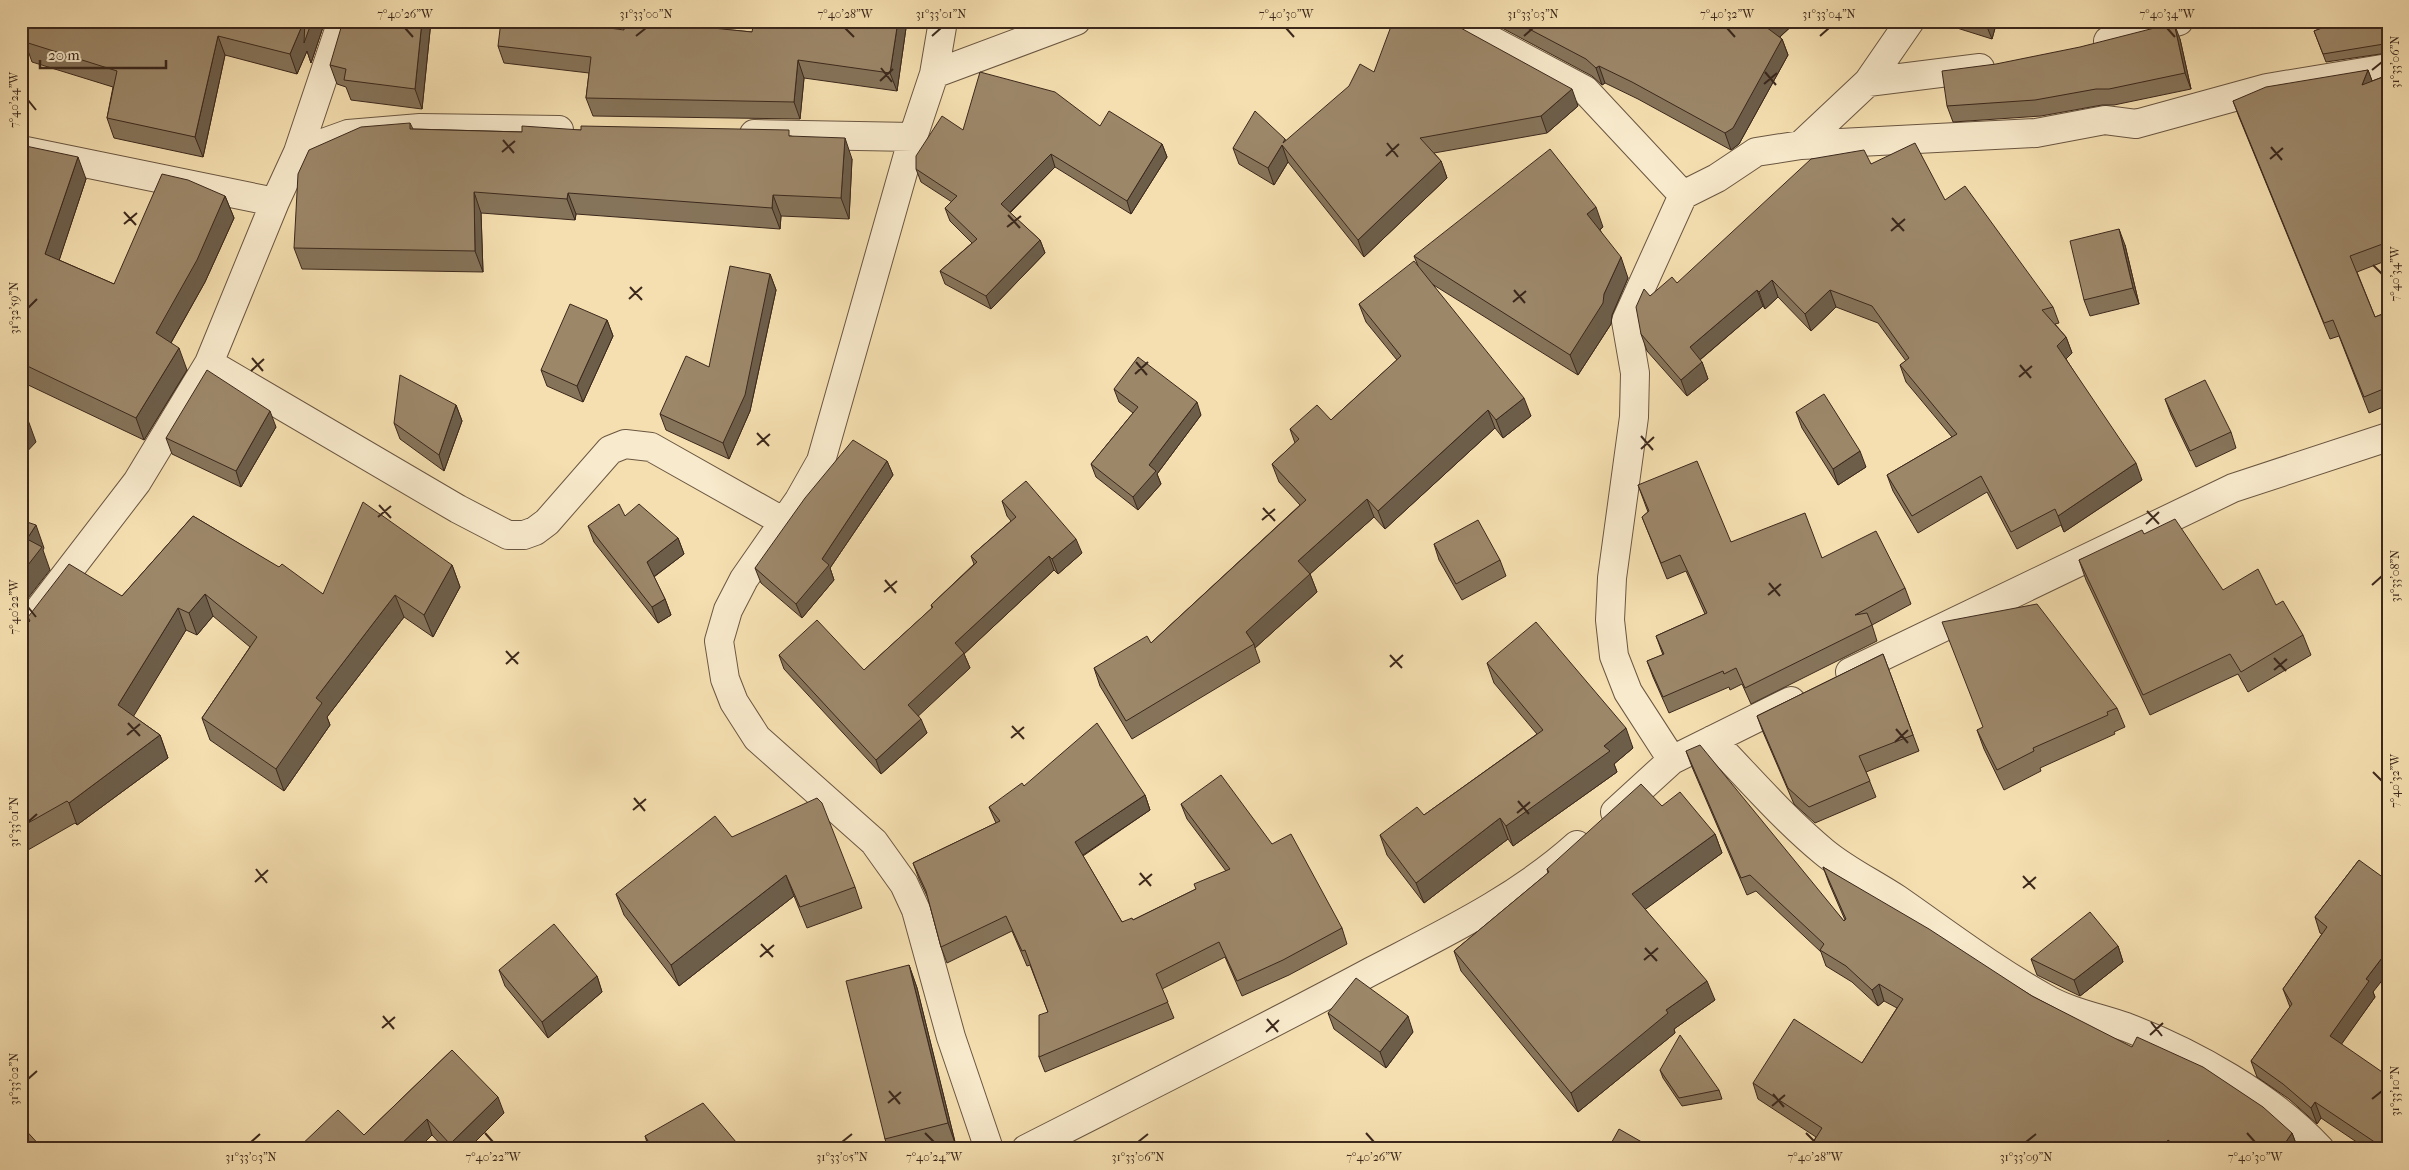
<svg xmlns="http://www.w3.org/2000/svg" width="2409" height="1170" viewBox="0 0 2409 1170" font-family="'IM FELL French Canon',serif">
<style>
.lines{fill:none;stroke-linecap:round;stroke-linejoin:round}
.minor-casing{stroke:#6a5641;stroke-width:30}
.minor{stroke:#f8eacc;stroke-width:28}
.wall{fill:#86745a;stroke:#3b281c}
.shaded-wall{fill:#6d5e4a;stroke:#3b281c}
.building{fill:#9c8769;stroke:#3b281c}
.ticks{fill:none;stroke:#3b281c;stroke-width:2}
.neatline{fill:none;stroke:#3b281c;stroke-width:2}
.ticks-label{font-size:12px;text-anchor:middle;fill:#3b281c}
</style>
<rect width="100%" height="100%" fill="#f5dfb0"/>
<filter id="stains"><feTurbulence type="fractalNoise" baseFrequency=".004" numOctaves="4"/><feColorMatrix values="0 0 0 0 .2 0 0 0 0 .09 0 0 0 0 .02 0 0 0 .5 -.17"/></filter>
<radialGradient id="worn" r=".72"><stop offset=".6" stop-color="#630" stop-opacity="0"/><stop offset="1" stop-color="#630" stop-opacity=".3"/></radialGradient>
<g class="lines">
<g class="minor-casing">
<path id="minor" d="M1455 21 1585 90 1683 195
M2108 41 2179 21
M934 74 1076 21
M1868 82 1980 68
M754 134 913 137 934 74 943 21
M913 137 821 461 799 500 744 579 728 610 719 641 725 679 734 702 757 738 874 842 904 884 916 910 951 1037 989 1149
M1801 145 1868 82 1910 21
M21 150 275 202
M298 152 342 21
M209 363 458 509 508 535H524L535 531 547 522 610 450 625 444 651 447 784 522
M21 633 137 482 209 363 275 202 298 152 348 134 420 128 559 130
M1850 672 2233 488 2388 437
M1712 740C1749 778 1784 819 1824 852 1847 871 1873 883 1897 899 1946 933 1993 969 2045 998 2069 1012 2100 1018 2126 1027 2194 1053 2271 1096 2320 1149
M1672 760 1628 692 1614 656 1610 620 1612 578 1634 417 1635 373 1626 321 1683 195 1717 178 1756 152 1801 145 2036 133 2105 120 2136 124 2267 88 2388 68
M1615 812 1672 760 1791 701
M1026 1149C1142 1090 1258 1032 1372 971 1443 934 1517 899 1577 845"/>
</g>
<use href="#minor" class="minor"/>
</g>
<path class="wall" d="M325 21 311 63 307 51 297 74 225 55 203 157 114 138 107 118 113 87 32 62 25 42Z
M431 21 422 109 351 100 346 87 337 84 330 65Z
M625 21H691L690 26 752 32 907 21 897 91 804 78 800 119 593 116 586 98 589 73 504 63 498 46 624 30Z
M1489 21H1797L1780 37 1782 39 1788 55 1739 144 1731 150 1638 99 1605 83 1602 85 1592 76Z
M1940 21H1997L1992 39 1941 23Z
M2388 21 2387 53 2326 62 2314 31 2330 25Z
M2180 39 2191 89 2114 105H2102L2041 116 1953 122 1947 106Z
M2368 70 2372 81 2388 75V260L2357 272 2375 317 2388 312V405L2369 413 2339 336 2330 339 2239 117 2233 101Z
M1374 72 1578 106 1547 133 1434 153 1441 161 1447 178 1364 257 1288 162 1274 185 1239 164 1233 148 1285 139 1286 141Z
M410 123 413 129 522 132 581 130 791 136 852 159 849 219 781 216 780 229 576 214 575 220 481 213 483 272 302 269 294 248Z
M1100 126 1162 144 1167 157 1131 214 1055 167 1010 213 1040 240 1045 253 991 309 945 284 940 271 972 243 950 221 945 208 952 202 921 182 916 169 963 130Z
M21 145 86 179 59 260 114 284 225 196 234 218 205 282 171 343 187 370 144 440 24 383 21 388Z
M1871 164 1945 200 2053 307 2059 323 2055 324 2066 337 2072 353 2066 359 2142 480 2064 532 2061 525 2017 549 1987 492 1918 533 1893 491 1887 475 1952 437 1906 382 1900 365 1906 361 1878 323 1836 307 1811 331 1778 297 1765 309 1763 306 1700 360 1702 362 1708 379 1687 396 1647 351 1641 334 1650 296 1677 283Z
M1603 227 1600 230 1628 278 1612 315 1611 324 1578 375 1432 284 1531 416 1503 438 1495 428 1385 529 1374 517 1310 574 1317 592 1255 648 1260 662 1132 739 1100 686 1094 668 1151 643 1300 505 1279 482 1272 464 1295 443 1290 429 1331 420 1397 360 1366 322 1359 304 1418 266 1414 256Z
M2125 245 2139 304 2090 316 2084 300Z
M770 274 776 290 750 411 729 459 666 430 660 414 709 367Z
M607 320 613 336 583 402 547 386 541 370Z
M1114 389 1201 415 1157 474 1161 484 1138 510 1096 477 1091 464 1133 413 1119 402Z
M2165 399 2231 432 2236 448 2196 467 2171 415Z
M456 405 462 421 444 471 400 439 394 423Z
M1796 412 1866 467 1838 485 1802 428Z
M276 427 241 487 172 454 166 438Z
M887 461 893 475 830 568 834 580 802 618 761 583 755 568Z
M1638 485 1731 542 1822 558 1905 588 1911 604 1872 625 1877 641 1751 704 1742 684 1730 690 1729 687 1669 713 1653 677 1647 661 1663 655 1656 636 1705 614 1686 571 1667 579 1642 517 1648 512Z
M1002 501 1082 553 1058 574 1054 570 964 654 970 668 918 715 927 733 881 774 784 669 779 655 864 670 932 608 931 605 974 564 971 556 1011 521 1007 516Z
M193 516 323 594 452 565 460 587 433 637 404 617 327 717 330 725 284 791 210 740 202 718 250 647 213 616 197 635 186 630 133 716 160 735 168 758 77 825 75 823 21 854V629L29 622 28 617 122 596Z
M625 516 678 538 684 554 654 577 665 599 671 615 658 623 594 542 588 526Z
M2144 534 2223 590 2276 605 2303 635 2311 655 2248 692 2238 674 2150 715 2086 580 2079 560Z
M1434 544 1500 560 1506 576 1462 600 1439 560Z
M1883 654 1919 751 1866 772 1876 797 1815 823 1794 804 1763 732 1757 716Z
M1487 663 1633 748 1614 764 1617 772 1513 846 1508 839 1424 903 1387 855 1380 835 1424 815 1537 734 1494 683Z
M2117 708 2125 727 2114 732 2115 734 2040 768 2041 771 2004 790 1984 749 1977 730Z
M1686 751 1844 921 1845 920 1829 883 1823 867 2032 996 2292 1133 2298 1149H1809L1816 1137 1758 1099 1753 1083 1862 1063 1897 1008 1884 1001 1878 1006 1852 982 1826 966 1821 952 1756 891 1747 895 1692 767Z
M1024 786 1145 795 1150 810 1083 856 1122 922 1133 920 1196 889 1226 871 1187 819 1181 804 1272 844 1342 928 1347 944 1289 975 1242 996 1225 957 1162 989 1174 1018 1045 1072 1039 1057 1048 1012 1030 965 1027 966 1012 931 947 963 941 947 928 898 919 879 913 863 996 823 989 807Z
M1662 806 1715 834 1722 853 1645 909 1715 1000 1674 1029 1675 1033 1578 1112 1461 971 1454 951 1548 873 1547 869Z
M732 837 855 887 862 908 807 928 794 896 679 986 624 915 616 894Z
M2359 860 2373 992 2375 997 2341 1044 2388 1149H2367L2321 1118 2317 1124 2289 1099 2257 1077 2251 1061 2290 1007 2283 989 2322 934 2320 933 2315 917Z
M2118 946 2123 962 2080 996 2037 975 2031 959Z
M909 965 917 988 956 1146 947 1149H888L885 1139Z
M499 970 597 976 602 992 548 1038 505 986Z
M1328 1013 1413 1032 1386 1068 1334 1029Z
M452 1050 504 1113 468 1149H445L432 1135H364Z
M1660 1070 1719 1090 1722 1099 1682 1106 1663 1078Z
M645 1136 742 1149H649Z"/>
<path class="shaded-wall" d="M304 21H325L311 63 307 51 297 74 290 54Z
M422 21H431L422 109 415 89Z
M683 21H691L689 43 683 25Z
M898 21H907L897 91 890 73Z
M1772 21H1797L1772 44 1766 27Z
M1986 21H1997L1992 39 1985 22Z
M2174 23 2180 39 2191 89 2185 73Z
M218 36 225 55 203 157 195 137Z
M2388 36V51L2387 53 2384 44Z
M1782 39 1788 55 1739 144 1731 150 1725 133Z
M798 60 804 78 800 119 794 102Z
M1599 66 1605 83 1602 85 1596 68Z
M2368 70 2374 86 2362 85Z
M1572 89 1578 106 1547 133 1541 116Z
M845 138 852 159 849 219 841 198Z
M1162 144 1167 157 1131 214 1127 201Z
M1282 145 1288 162 1274 185 1268 168Z
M1051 154 1055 167 1005 217 1001 204Z
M78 157 86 179 54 276 45 254Z
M1441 161 1447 178 1364 257 1358 240Z
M474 192 481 213 483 272 475 251Z
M568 193 576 214 575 220 567 199Z
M773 195 781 216 780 229 772 208Z
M225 196 234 218 205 282 164 355 156 333Z
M1596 207 1603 227 1594 234 1587 214Z
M2119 229 2125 245 2139 304 2133 288Z
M1040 240 1045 253 991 309 986 296Z
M1621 257 1628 278 1612 315 1611 324 1578 375 1570 355 1604 294Z
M770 274 776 290 750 411 729 459 723 443Z
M1772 280 1778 297 1765 309 1759 292Z
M1757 290 1763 306 1696 363 1690 347Z
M1830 290 1836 307 1811 331 1805 314Z
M607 320 613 336 583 402 577 386Z
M2066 337 2072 353 2063 362 2057 346Z
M179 348 187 370 144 440 136 418Z
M1702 362 1708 379 1687 396 1681 380Z
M21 375 24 383 21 388Z
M1524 398 1531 416 1503 438 1496 420Z
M1197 402 1201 415 1157 474 1161 484 1138 510 1133 497 1149 465Z
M456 405 462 421 444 471 439 455Z
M1488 410 1495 428 1385 529 1378 511Z
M270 411 276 427 241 487 236 471Z
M28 420 36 442 21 458V427Z
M1860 451 1866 467 1838 485 1833 469Z
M887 461 893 475 830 568 834 580 802 618 796 604 822 559Z
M2136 463 2142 480 2064 532 2058 516Z
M1367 499 1374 517 1310 574 1317 592 1255 648 1254 644 1246 632 1298 561Z
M36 525 44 548 43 550 50 570 21 607V574L27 539Z
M678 538 684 554 652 578 647 562Z
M1076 539 1082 553 1058 574 1052 559Z
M1049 556 1054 570 964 654 970 668 914 720 908 705 955 643Z
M452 565 460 587 433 637 424 615Z
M205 594 213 616 197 635 189 613Z
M395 595 404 617 327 717 330 725 284 791 276 769 316 698Z
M665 599 671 615 658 623 652 607Z
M178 608 186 630 127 727 118 705Z
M921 719 927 733 881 774 876 760Z
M1626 728 1633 748 1614 764 1617 772 1513 846 1506 826Z
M160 735 168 758 77 825 69 803Z
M1145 795 1150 810 1080 857 1075 842Z
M1500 818 1508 839 1424 903 1416 883Z
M1715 834 1722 853 1639 914 1632 894Z
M786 875 794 896 679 986 671 965Z
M2118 946 2123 962 2080 996 2074 980Z
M2388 950V973L2373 992 2375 997 2336 1052 2330 1036 2366 979Z
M909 965 917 988 956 1146 948 1123Z
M597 976 602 992 548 1038 542 1022Z
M1707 981 1715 1000 1674 1029 1675 1033 1578 1112 1571 1093 1666 1010Z
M1879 984 1884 1001 1878 1006 1872 990Z
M1408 1016 1413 1032 1386 1068 1380 1052Z
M498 1097 504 1113 468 1149H452L450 1144Z
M2315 1102 2321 1118 2317 1124 2311 1108Z
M427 1119 432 1135 418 1149H396Z
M2292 1133 2298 1149H2281Z
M2168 1140 2171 1149H2163Z"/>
<path class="building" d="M31 21H304L290 54 218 36 195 137 107 118 117 71 25 42Z
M305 21H312L304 43Z
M343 21H422L415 89 344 80 346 69 330 65Z
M501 21H557L624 30 625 21H683V25L752 32 754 21H898L890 73 798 60 794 102 586 98 591 57 498 46Z
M1393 21H1448L1572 89 1541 116 1420 138 1441 161 1358 240 1282 145 1268 168 1233 148 1255 111 1285 139 1283 143 1349 86 1360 64 1374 72Z
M1514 21H1772L1766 27 1782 39 1733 128 1725 133 1632 82 1599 66 1596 68 1586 59Z
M2329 21H2388V36L2384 44 2323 54 2314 31 2330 25Z
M2174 23 2185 73 2109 89H2096L2035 100 1947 106 1942 71 1996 64 2080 47Z
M2368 70 2362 85 2388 75V242L2350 256 2375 317 2388 312V387L2364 397 2333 320 2324 323 2233 101 2266 87Z
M980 72 1055 92 1100 126 1109 111 1162 144 1127 201 1051 154 1001 204 1040 240 986 296 940 271 977 239 945 208 957 196 916 169V156L942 116 963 130Z
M410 123V129L522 132V126L581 130V126L789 130V136L845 138 841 198 773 195 772 208 568 193 567 199 474 192 475 251 294 248 298 174 309 150 361 127Z
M1915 143 1945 200 1965 186 2053 307 2042 310 2066 337 2057 346 2136 463 2058 516 2055 509 2011 532 1981 476 1912 516 1887 475 1957 434 1900 365 1909 358 1872 306 1830 290 1805 314 1772 280 1759 292 1757 290 1690 347 1702 362 1681 380 1641 334 1636 307 1644 289 1650 296 1672 277 1677 283 1811 159 1864 150 1871 164Z
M21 145 78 157 45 254 114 284 162 174 188 180 225 196 197 260 156 333 179 348 136 418 21 363Z
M1550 149 1596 207 1587 214 1621 257 1604 294 1603 303 1570 355 1414 256Z
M2119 229 2133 288 2084 300 2070 241Z
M1414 261 1524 398 1496 420 1488 410 1378 511 1367 499 1298 561 1310 574 1246 632 1254 644 1126 721 1094 668 1147 636 1151 643 1306 500 1272 464 1299 439 1290 429 1317 405 1331 420 1401 356 1359 304Z
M730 266 770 274 745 395 723 443 660 414 686 356 709 367Z
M570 304 607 320 577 386 541 370Z
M1138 357 1197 402 1149 465 1156 471 1133 497 1091 464 1138 407 1114 389Z
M207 370 270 411 236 471 166 438Z
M400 375 456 405 439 455 394 423Z
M2205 380 2231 432 2190 451 2165 399Z
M1824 394 1860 451 1833 469 1796 412Z
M21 416 28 420 21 427Z
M853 440 887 461 822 559 829 565 796 604 755 568 805 498Z
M1697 461 1731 542 1805 513 1822 558 1876 531 1905 588 1855 615 1867 613 1872 625 1745 688 1736 668 1724 674 1723 671 1663 697 1647 661 1664 654 1656 636 1707 613 1680 555 1661 563 1642 517 1649 511 1638 485Z
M1026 481 1076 539 1052 559 1049 556 955 643 964 653 908 705 921 719 876 760 779 655 817 620 864 670 933 607 931 605 977 562 971 556 1016 517 1002 501Z
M363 502 452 565 424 615 395 595 316 698 322 703 276 769 202 718 257 637 205 594 189 613 178 608 118 705 160 735 69 803 67 801 21 827V629L30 621 28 617 69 564 122 596 193 516 279 567 282 564 323 594Z
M619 504 625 516 639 504 678 538 647 562 665 599 652 607 588 526Z
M2175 519 2223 590 2258 569 2276 605 2283 601 2303 635 2241 672 2230 654 2143 695 2079 560 2142 530 2144 534Z
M21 520 36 525 27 539 42 547 21 574Z
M1478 520 1500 560 1456 584 1434 544Z
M2037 604 2117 708 2107 712 2108 715 2033 748 2034 751 1997 770 1977 730 1983 727 1942 622Z
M1536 622 1626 728 1604 746 1610 751 1506 826 1500 818 1416 883 1380 835 1417 807 1424 815 1543 730 1487 663Z
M1883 654 1913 735 1859 756 1870 781 1809 807 1788 788 1757 716Z
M1097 723 1145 795 1075 842 1122 922 1132 918 1133 920 1196 889 1194 884 1230 869 1181 804 1221 775 1272 844 1291 834 1342 928 1283 960 1237 981 1219 942 1156 974 1168 1002 1039 1057V1015L1048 1012 1025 950 1022 951 1006 916 941 947 926 891 913 863 1000 821 989 807 1022 783 1024 786Z
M1700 745 1844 921 1846 919 1823 867 1929 929 2032 996 2132 1047 2137 1037 2203 1067 2263 1107 2292 1133 2281 1149H2180L2168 1140 2163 1149H1809L1822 1128 1753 1083 1794 1019 1862 1063 1903 999 1879 984 1872 990 1846 966 1820 950 1824 944 1750 875 1741 878 1686 751Z
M1641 784 1662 806 1680 792 1715 834 1632 894 1707 981 1666 1010 1668 1013 1571 1093 1454 951 1549 872 1547 869Z
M817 798 822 803 855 887 800 907 786 875 671 965 616 894 715 816 732 837Z
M2359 860 2388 881V950L2366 979 2369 981 2330 1036 2388 1076V1149H2385L2315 1102 2311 1108 2283 1084 2251 1061 2292 1004 2283 989 2327 927 2315 917Z
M2090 912 2118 946 2074 980 2031 959Z
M554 924 597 976 542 1022 499 970Z
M909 965 948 1123 885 1139 846 981Z
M1356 978 1408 1016 1380 1052 1328 1013Z
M1680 1035 1719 1090 1679 1098 1660 1070Z
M452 1050 498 1097 450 1144 427 1119 396 1149H297L338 1110 364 1135Z
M703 1103 742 1149H653L645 1136Z
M21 1125 43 1149H21Z
M1619 1129 1654 1149H1608Z
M780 1146 784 1149H776Z"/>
<path class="ticks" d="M405 28 413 37M845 28 854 37M1286 28 1294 37M1727 28 1735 37M2167 28 2175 37M636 36 646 28M932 36 941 28M1524 36 1533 28M1820 36 1829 28M881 68 892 82M2372 70 2382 62M1765 72 1776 85M880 81 893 69M1764 84 1777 73M28 100 36 110M503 140 514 153M1387 143 1398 157M2271 147 2282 160M502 152 515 141M1386 156 1399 144M2270 159 2283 148M124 212 136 225M1008 215 1020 228M1892 218 1904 231M124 224 137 213M1007 227 1021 216M1891 231 1905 219M2373 265 2382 274M630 287 642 300M1514 290 1525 303M629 299 642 287M1513 302 1526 291M28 308 37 299M252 358 263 371M1136 362 1147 375M2020 365 2031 378M251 371 264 359M1135 374 1148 362M2019 377 2032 366M757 433 769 446M1641 436 1653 450M757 445 770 434M1641 449 1654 437M379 505 391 518M1263 508 1275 521M2147 511 2159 524M378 517 391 506M1262 520 1275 509M2146 524 2159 512M885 580 896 593M1769 583 1780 596M2372 585 2382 576M884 592 897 581M1768 595 1781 584M28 607 36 617M506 651 518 664M1390 655 1402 668M2274 658 2286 671M506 664 519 652M1390 667 1403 655M2274 670 2287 659M128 723 140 736M1012 726 1024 739M1896 729 1908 743M127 735 140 724M1011 738 1024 727M1895 742 1908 730M2373 772 2382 781M634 798 645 811M1518 801 1529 814M633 810 646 799M1517 813 1530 802M28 822 37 814M256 869 267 883M1140 873 1151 886M2023 876 2035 889M255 882 268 870M1139 885 1152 874M2023 888 2036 877M761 944 773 957M1645 948 1657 961M760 957 774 945M1644 960 1658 948M383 1016 394 1029M1267 1019 1278 1032M2151 1022 2162 1036M382 1028 395 1017M1266 1032 1279 1020M2150 1035 2163 1023M28 1079 37 1071M889 1091 900 1104M1773 1094 1784 1107M2372 1099 2382 1091M888 1103 901 1092M1772 1106 1785 1095M485 1133 493 1142M925 1133 934 1142M1366 1133 1374 1142M1806 1133 1815 1142M2247 1133 2255 1142M251 1142 260 1134M842 1142 852 1134M1138 1142 1148 1134M2026 1142 2036 1134"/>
<rect width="2409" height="1170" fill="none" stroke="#f5dfb0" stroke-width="55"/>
<path d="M40 60v8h126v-8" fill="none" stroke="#3b281c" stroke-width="2.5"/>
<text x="48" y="60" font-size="15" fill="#3b281c" stroke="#f8eacc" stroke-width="4" paint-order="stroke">20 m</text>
<rect x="28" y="28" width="2354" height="1114" class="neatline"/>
<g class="ticks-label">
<text x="405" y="18">7°40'26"W</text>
<text x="646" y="18">31°33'00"N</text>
<text x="845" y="18">7°40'28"W</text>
<text x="941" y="18">31°33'01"N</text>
<text x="1286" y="18">7°40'30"W</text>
<text x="1533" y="18">31°33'03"N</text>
<text x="1727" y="18">7°40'32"W</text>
<text x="1829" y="18">31°33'04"N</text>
<text x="2167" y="18">7°40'34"W</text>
<text transform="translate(2395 62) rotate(-90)" y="4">31°33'06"N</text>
<text transform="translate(14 100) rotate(-90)" y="4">7°40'24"W</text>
<text transform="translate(2395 274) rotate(-90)" y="4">7°40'34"W</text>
<text transform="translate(14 308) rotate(-90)" y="4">31°32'59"N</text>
<text transform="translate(2395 576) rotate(-90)" y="4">31°33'08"N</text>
<text transform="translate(14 607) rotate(-90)" y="4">7°40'22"W</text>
<text transform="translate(2395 781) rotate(-90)" y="4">7°40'32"W</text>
<text transform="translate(14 822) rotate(-90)" y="4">31°33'01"N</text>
<text transform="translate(14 1079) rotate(-90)" y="4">31°33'02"N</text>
<text transform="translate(2395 1091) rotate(-90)" y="4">31°33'10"N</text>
<text x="251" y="1161">31°33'03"N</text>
<text x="493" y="1161">7°40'22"W</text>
<text x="842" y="1161">31°33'05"N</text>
<text x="934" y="1161">7°40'24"W</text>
<text x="1138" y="1161">31°33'06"N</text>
<text x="1374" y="1161">7°40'26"W</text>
<text x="1815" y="1161">7°40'28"W</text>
<text x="2026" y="1161">31°33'09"N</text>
<text x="2255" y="1161">7°40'30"W</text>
</g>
<rect width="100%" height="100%" filter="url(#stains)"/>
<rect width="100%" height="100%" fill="url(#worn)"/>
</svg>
